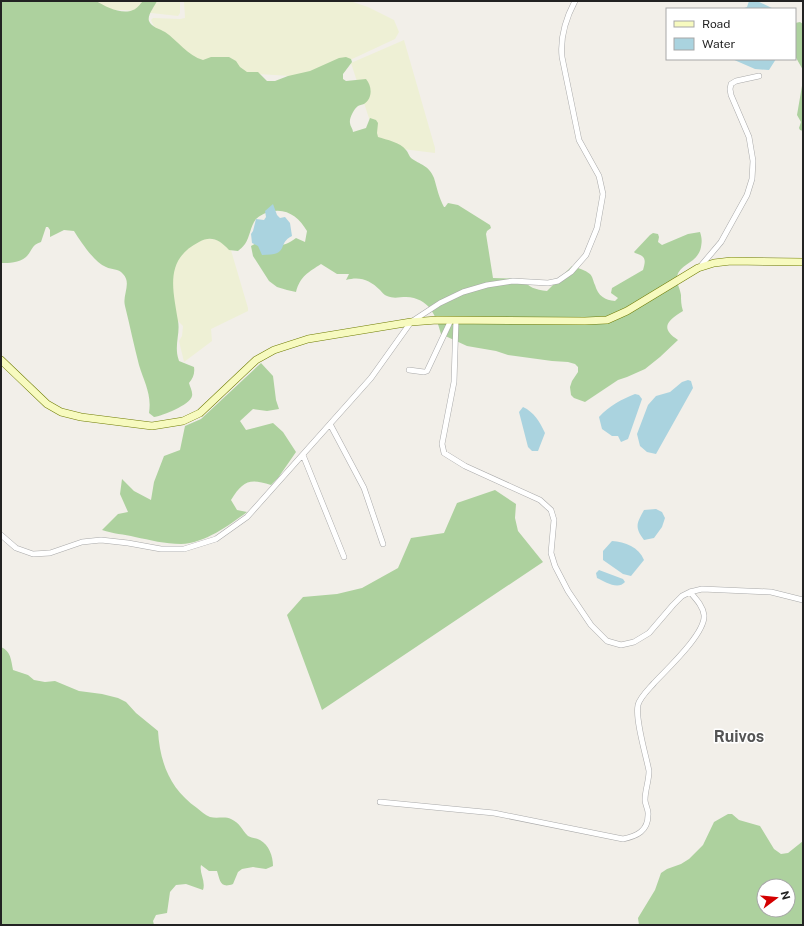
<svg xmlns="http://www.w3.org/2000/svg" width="804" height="926" viewBox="0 0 804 926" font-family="'Public Sans',sans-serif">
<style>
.farmland{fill:#eef0d5}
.forest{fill:#add19e;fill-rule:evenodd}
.water{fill:#aad3df}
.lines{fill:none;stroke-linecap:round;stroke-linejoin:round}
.street-casing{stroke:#a9a9a9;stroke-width:6}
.secondary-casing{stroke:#707d05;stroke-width:8}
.street{stroke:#fff;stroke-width:5}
.secondary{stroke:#f7fabf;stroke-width:7}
.labels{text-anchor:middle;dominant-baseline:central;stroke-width:3;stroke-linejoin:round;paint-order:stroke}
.district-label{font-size:16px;font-weight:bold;fill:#555;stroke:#fff}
</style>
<rect width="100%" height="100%" fill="#f2efe9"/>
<path class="farmland" d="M90 1H180V13L178 16 125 10H105Z
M184 1H350L368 7 394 20 399 32 395 39 335 67 322 78 181 69 171 63 151 20 153 18 180 19 185 18Z
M404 40 435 148V153L378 146 351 63Z
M188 238 228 240 248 308V311L211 329 212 341 184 362 179 341 182 336 183 326 175 318 169 280 178 246Z"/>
<path class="forest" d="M1 1H96C106 7 122 15 133 10 137 9 140 4 143 1H157C155 6 147 15 149 21 151 27 160 29 165 32 177 40 188 56 203 60L211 57H229L236 61 240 67 247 72H258L267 81H275L288 76 310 71 339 58 346 57 351 59 352 62 343 74V79L346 81 366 79C372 86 373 98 364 104 362 105 359 105 358 106 354 109 349 118 350 123 350 126 353 129 353 132L366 128 370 118 376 120 378 123 377 133 378 137C387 140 400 142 406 150 408 152 409 156 411 158 420 165 429 165 434 178 437 188 439 198 444 207H445L448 203 458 205 490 225 491 228 487 231 486 234 493 278 521 279C529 287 535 290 547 291L572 266C578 268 585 270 590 274 593 277 593 281 595 285 598 296 605 300 615 301L618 298 611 293 612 288 643 270C646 260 646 256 635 253L634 252 650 235 653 233 658 234 659 237 658 242 662 245 688 234 700 232C702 238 702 241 701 247 698 263 681 263 677 276 676 283 680 288 681 295 681 300 681 305 683 311 668 320 659 328 678 340L660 357 645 369 627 377 618 380 585 402 574 398 571 395 570 387 572 381 578 372V367L575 364 568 362 552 361 508 355 496 351 467 346 441 334C436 315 429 298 406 297 399 297 394 299 387 296 384 295 382 292 380 290 370 280 360 276 346 280L349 274H337L321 264C309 272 300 276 296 292L287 290 277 287 269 281 253 256 251 246 260 241C276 245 282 249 296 238L305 242 307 231C299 217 286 207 269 212 265 213 259 216 256 219 250 227 250 237 245 244 243 247 240 249 238 251L229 250C220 240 211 235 199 242 164 260 173 289 178 321 180 331 176 341 177 352 177 354 178 358 179 361L194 367C195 374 193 378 189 383 190 387 193 392 192 396 190 405 162 416 154 417L149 413C152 394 144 382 139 365 134 346 130 326 125 306 122 295 132 283 123 274 118 268 112 270 106 267 94 262 81 242 74 231L64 230 50 237V230L48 227H46L41 242C31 245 33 250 26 257 19 263 9 263 1 263Z
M800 22 803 24V70L795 56V23Z
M803 80V131L800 130 799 128 801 122 797 115Z
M261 363 273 376 276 400 279 409 267 411 253 409 240 421 246 430 273 423 283 432 296 452 278 478 271 485C249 478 243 481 231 500L237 510 247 512C228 526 205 543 181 544 165 544 150 540 135 537 124 534 113 534 102 530L118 514 128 512 120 494 122 479 134 491 151 500 154 482 164 456 180 450 185 426 201 419Z
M495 490 516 504 515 518 518 531 543 562 322 710 287 615 303 597 337 594 362 588 398 568 411 538 444 533 457 503Z
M1 647C11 651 11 660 13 670L28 675 34 680 45 682 55 681 79 691 102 694 118 698 126 702 136 713 158 731C160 763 170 789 197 808 201 811 205 815 210 817 217 819 225 816 231 819 240 823 242 830 248 836 251 838 256 838 260 840 269 845 273 856 273 866L266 869 253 867 242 869 238 872 233 884C220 889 220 880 217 871H209L201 865C199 873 206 881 203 890L186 884 176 885 170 892 167 913 156 915 153 921 154 925H1Z
M728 814H732L739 820 760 826 774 849 781 854 788 853 803 841V925H639L638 918 655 890 661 873 667 869 681 864 689 859 703 845 714 822ZM764 886H788V910H764Z"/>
<path class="water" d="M749 1H757L774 9H742L747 7Z
M732 59H776L769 70 755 69Z
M273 204 277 215 280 218 285 217 290 223 292 236C276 244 291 255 262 255L258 246 252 243 251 234 253 231 256 219 264 220 266 217 265 211Z
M688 380 691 381 693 388 656 454 647 452 640 446 637 434 648 405 656 396 670 392 682 382Z
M635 394 639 395 642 399 628 439 621 442 618 436H612L602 429 599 417C609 406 622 399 635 394Z
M523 407C534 412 540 422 545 433L538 451H532L528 447 519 412Z
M656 509 662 512 665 518 662 527 654 538 644 540C634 527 637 523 644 510Z
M612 541C625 542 639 547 644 560L631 576 623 574 603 560V551Z
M599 570 623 579 625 582C618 590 605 582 597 578L596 573Z"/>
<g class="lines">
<g class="street-casing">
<path id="street" d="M699 268 721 242 747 195 752 179 753 161 749 137 731 95 730 89 731 84 736 81 759 76
M456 320 454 382 442 444 444 453 465 466 540 500 551 510 554 520 551 553 555 566 568 591 591 625 607 641 621 645 634 642 649 633 673 605 682 596 690 592 702 589 771 592 803 600
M409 370 424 372 427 371 451 320
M330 424 364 488 383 544
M303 455 344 557
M1 535 16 548 33 554 50 553 82 542 101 540 128 543 161 549H184L216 539 247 517 371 378 411 322 440 303 463 292 487 285 513 281 548 283 558 281 571 272 586 255 597 228 603 194 599 176 579 140 562 57C560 38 566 18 575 1
M380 802 494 813 623 839C637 836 648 831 648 815 649 810 645 805 645 800 645 790 649 781 649 771 646 755 635 720 638 705 640 697 649 689 654 683 667 669 706 633 704 615 703 606 696 599 690 592"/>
</g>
<g class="secondary-casing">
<path id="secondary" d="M1 360 47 404 61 412 81 417 152 426 183 421 200 413 256 360 274 350 308 339 411 322 437 320 585 321 607 320 627 311 698 268 714 263 731 261 803 262"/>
</g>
<use href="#street" class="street"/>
<use href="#secondary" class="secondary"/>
</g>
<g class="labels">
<g class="district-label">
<text x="739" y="736">Ruivos</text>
</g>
</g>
<rect width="804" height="926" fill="none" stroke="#222222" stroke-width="4"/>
<rect x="666" y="8" width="130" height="52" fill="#ffffff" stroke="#a7a7a7"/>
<rect x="674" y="21" width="20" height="6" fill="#f7fabf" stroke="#a7a7a7"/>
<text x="702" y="28" font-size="12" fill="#222222">Road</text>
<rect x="674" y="38" width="20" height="12" fill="#aad3df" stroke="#a7a7a7"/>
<text x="702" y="48" font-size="12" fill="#222222">Water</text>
<g transform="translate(776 898) rotate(74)"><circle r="19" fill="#ffffff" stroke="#a7a7a7"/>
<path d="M0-3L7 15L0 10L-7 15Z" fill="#d40000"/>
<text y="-6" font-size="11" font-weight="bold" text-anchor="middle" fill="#222222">N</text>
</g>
</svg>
